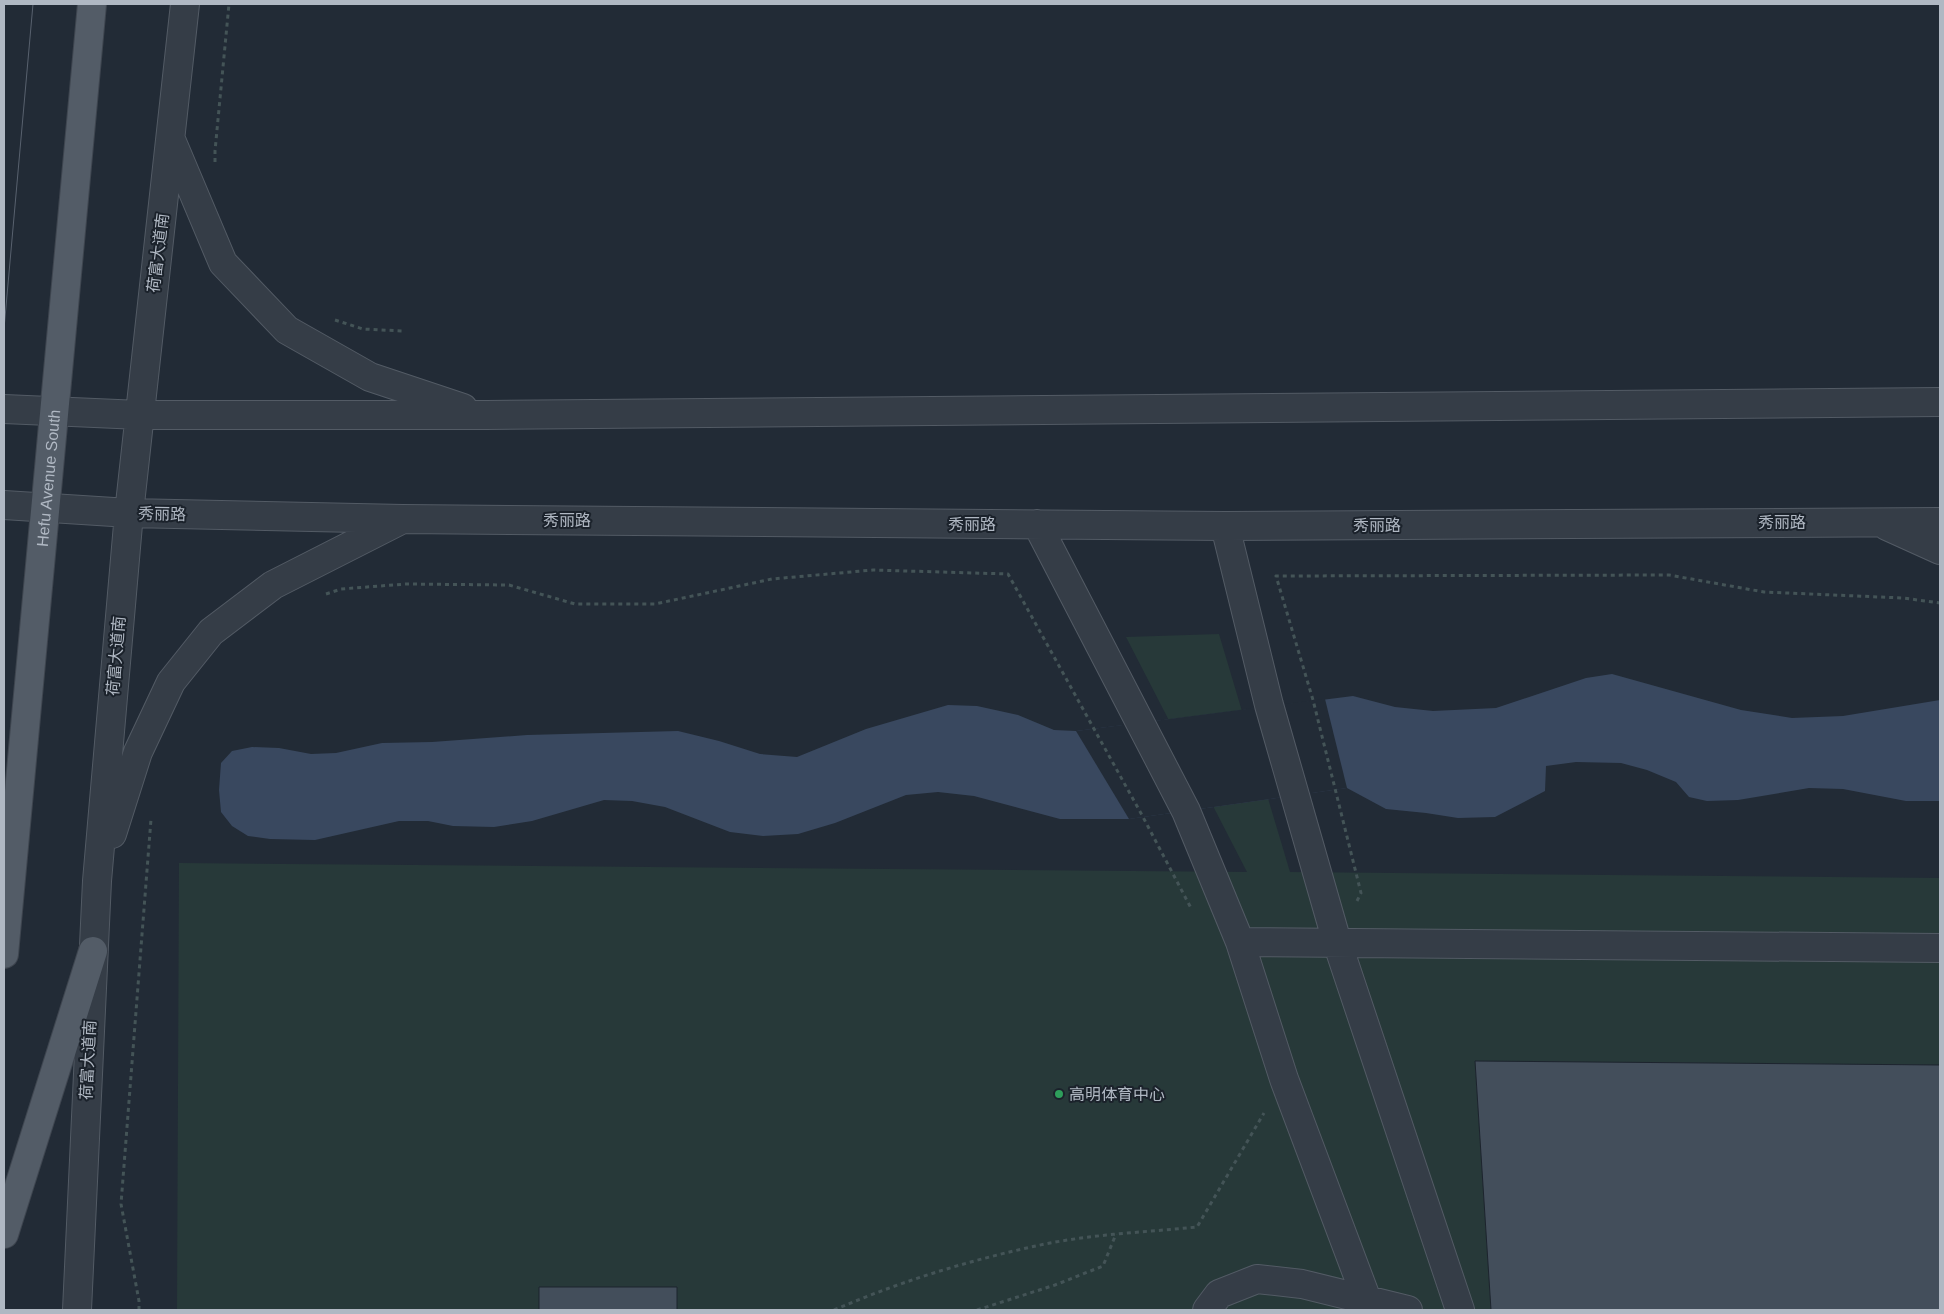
<svg xmlns="http://www.w3.org/2000/svg" width="1944" height="1314" viewBox="0 0 1944 1314" font-family="Helvetica,'Noto Sans SC',sans-serif">
<style>
.green{fill:#273939}
.water{fill:#39485f}
.pier{fill:#222b36}
.building{fill:#434e5b;stroke:#1d242e}
.lines{fill:none;stroke-linecap:round;stroke-linejoin:round}
.minor-casing{stroke:#535b65;stroke-width:30}
.major-casing{stroke:#3f4650;stroke-width:30}
.path{stroke:#445457;stroke-width:3;stroke-dasharray:4 4;stroke-linecap:butt}
.minor{stroke:#353d47;stroke-width:28}
.major{stroke:#535c67;stroke-width:28}
.tram{stroke:#58616e;stroke-width:1}
.leisure-dot{fill:#2e9e5b;stroke:#1b222b;stroke-width:2}
.labels{text-anchor:middle;dominant-baseline:central;stroke-width:4;stroke-linejoin:round;paint-order:stroke}
.street-label{font-size:16px;fill:#b0b8c3;stroke:#1b222b}
.poi-label{font-size:16px;fill:#b0b8c3;stroke:#1b222b;text-anchor:start}
</style>
<rect width="100%" height="100%" fill="#222b36"/>
<path class="green" d="M1219 634 1290 872 1940 878V1310H177L179 863 1247 872 1126 637Z"/>
<path class="water" d="M1612 674 1741 710 1792 718 1843 716 1940 700V801H1906L1843 789 1809 788 1738 800 1707 801 1689 797 1676 782 1647 770 1621 763 1576 762 1546 766 1545 791 1495 817 1458 818 1426 813 1386 809 1347 788 1129 819H1060L974 796 938 792 906 795 835 823 798 834 763 836 730 832 665 807 632 801 604 800 532 821 494 827 453 826 428 821H399L315 840 270 839 248 836 232 826 221 812 219 790 221 763 232 751 252 747 279 748 311 754 336 753 382 743 432 742 527 735 678 731 719 741 760 754 797 757 866 729 948 705 977 706 1018 715 1054 730 1076 731 1353 696 1395 707 1433 711 1496 708 1586 678Z"/>
<path class="pier" d="M1325 699 1347 788 1129 819 1076 731Z"/>
<path class="building" d="M1475 1061 1940 1065V1310H1491Z
M539 1287H677V1310H539Z"/>
<g class="lines">
<g class="minor-casing">
<path id="minor" d="M172 142 223 263 287 330 370 377 463 408
M4 409 140 415H486L1940 402
M4 505 129 513 403 519 1225 526 1940 522
M1037 524 1186 811 1240 942 1284 1079 1367 1300
M1225 526 1269 705 1337 942 1460 1310
M1887 526 1940 550
M112 834 138 752 171 682 211 632 273 585 399 521
M1240 942 1940 948
M77 1310 97 881 129 513 185 4
M1207 1310 1219 1294 1257 1279 1302 1284 1408 1310"/>
</g>
<g class="major-casing">
<g id="major">
<path id="s1" d="M4 954 92 4"/>
<path d="M4 1234 93 951"/>
</g>
</g>
<path class="path" d="M215 162V151L229 4
M335 320 363 329 402 331
M326 594 341 589 406 584 509 585 575 604H655L772 579 873 570 1008 574 1143 817 1192 910
M1357 901 1361 893 1313 700 1276 576 1669 575 1764 592 1903 598 1940 603
M139 1310V1301L121 1204 151 819
M834 1310C901 1281 973 1259 1045 1244 1095 1234 1147 1232 1197 1227L1264 1113
M977 1310 1055 1285 1103 1266 1116 1234"/>
<use href="#minor" class="minor"/>
<use href="#major" class="major"/>
<path class="tram" d="M4 329 33 4"/>
</g>
<circle class="leisure-dot" cx="1059" cy="1094" r="5"/>
<g class="labels">
<g class="street-label">
<text transform="translate(158 253) rotate(-83)">荷富大道南</text>
<text stroke="none"><textPath href="#s1" startOffset="478">Hefu Avenue South</textPath></text>
<text transform="translate(162 514) rotate(1)">秀丽路</text>
<text x="567" y="520">秀丽路</text>
<text x="1782" y="522">秀丽路</text>
<text x="972" y="524">秀丽路</text>
<text x="1377" y="525">秀丽路</text>
<text transform="translate(116 656) rotate(-85)">荷富大道南</text>
<text transform="translate(88 1060) rotate(-87)">荷富大道南</text>
</g>
<g class="poi-label">
<text x="1069" y="1094">高明体育中心</text>
</g>
</g>
<rect width="1944" height="1314" fill="none" stroke="#b0b8c3" stroke-width="10"/>
</svg>
